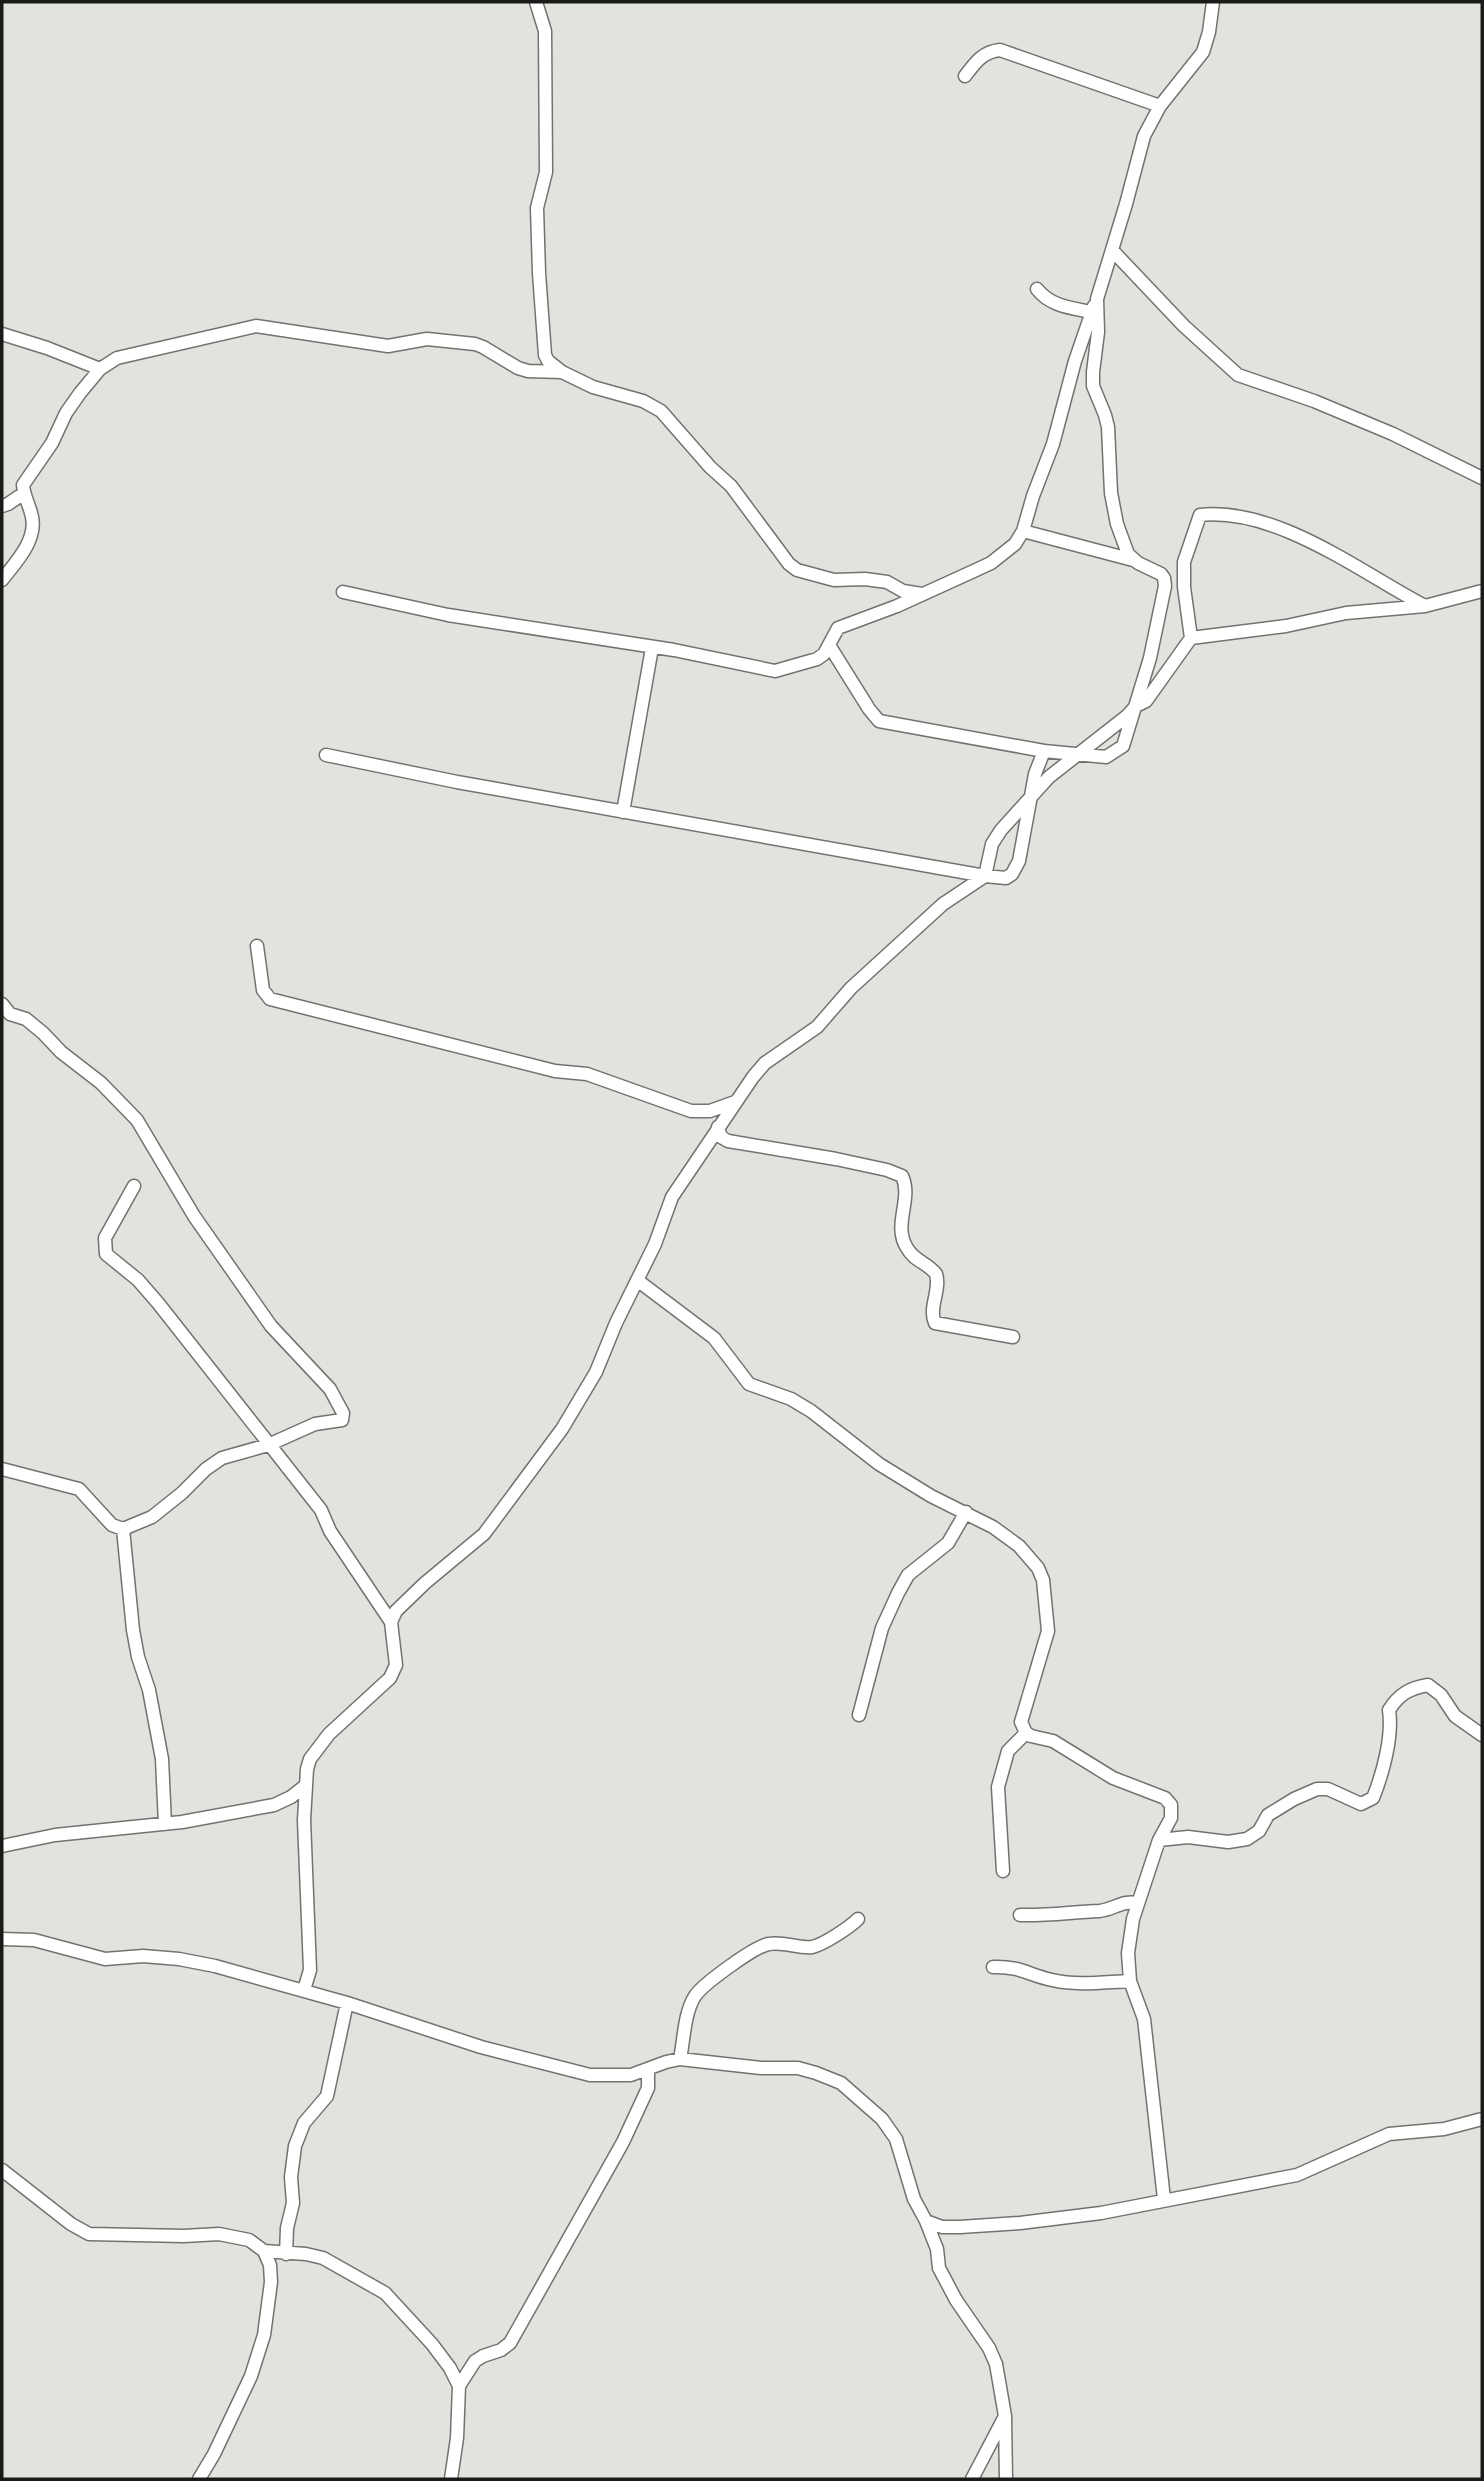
<svg xmlns="http://www.w3.org/2000/svg" width="1484" height="2481" viewBox="0 0 1484 2481" font-family="Helvetica,sans-serif">
<style>
.lines{fill:none;stroke-linecap:round;stroke-linejoin:round}
.minor-casing{stroke:#72726e;stroke-width:15}
.minor{stroke:#fff;stroke-width:12}
</style>
<rect width="100%" height="100%" fill="#e2e2de"/>
<g class="lines">
<g class="minor-casing">
<path id="minor" d="M536 2 545 31 546 172 537 208 539 273 545 355 548 361 562 372
M965 76C975 63 982 52 1000 50L1160 106
M1112 250 1184 326 1238 375 1314 401 1393 434 1482 478
M1037 289C1050 306 1071 308 1091 312
M2 334 47 348 100 369
M2 506 8 504 24 493
M1023 531 1133 560
M2 580C15 563 37 541 32 517 30 506 24 497 23 485L52 443 66 413 80 393 100 369 117 358 256 326 388 346 427 339 475 344 483 347 518 368 528 371 562 372 593 387 643 401 661 411 710 467 731 486 789 564 797 570 834 580 865 579 887 582 903 591 922 594
M343 592 448 615 674 650 775 671 817 659 824 654 838 628 897 606 976 570 991 563 1015 544 1023 531 1033 496 1053 444 1075 361 1094 306
M1191 638 1286 626 1346 613 1425 606 1482 591
M829 645 869 709 879 721 1044 751
M326 755 457 782 985 876 992 844 1001 830 1049 777 1127 716 1136 706 1146 701 1191 638 1184 587V562L1200 515C1277 507 1360 572 1425 606
M623 812 652 648
M257 946 263 990 270 999 555 1071 587 1074 691 1111H710L735 1102
M2 1004 10 1014 26 1019 43 1033 61 1052 101 1083 137 1120 194 1216 271 1326 330 1389 343 1413 342 1420 315 1424 268 1445 222 1458 206 1469 182 1493 152 1517 123 1529 112 1525 79 1489 2 1469
M718 1127 721 1137 728 1141 836 1159 887 1170 902 1176C913 1199 892 1225 907 1248 914 1261 928 1263 936 1274 941 1290 928 1308 935 1323L1013 1337
M134 1186 105 1238 106 1254 138 1280 158 1303 321 1510 330 1531 391 1622
M637 1280 714 1338 749 1384 791 1399 811 1411 879 1464 931 1496 993 1527 1019 1546 1038 1568 1043 1580 1048 1631 1021 1722 1026 1733 1031 1736 1053 1741 1113 1778 1165 1798 1171 1805V1818L1159 1840 1133 1919 1128 1953 1130 1981 1144 2019 1164 2199
M123 1529 133 1630 138 1657 149 1690 162 1759 165 1824
M859 1715 882 1628 898 1593 908 1575 948 1543 966 1512
M1159 1840 1188 1837 1228 1842 1247 1839 1259 1831 1268 1815 1294 1799 1317 1789H1328L1361 1804 1373 1798C1383 1773 1393 1736 1389 1710 1399 1694 1410 1688 1428 1685L1441 1695 1455 1716 1482 1735
M2 1846 55 1835 182 1822 274 1805 291 1797 305 1786
M1003 1871 998 1787 1008 1751 1026 1733
M1020 1915C1047 1916 1072 1912 1099 1911 1113 1910 1122 1900 1137 1903
M2 1939 34 1940 105 1959 143 1956 179 1959 215 1966 347 2003 481 2047 590 2075H631L666 2062 680 2059 761 2068H798L816 2073 841 2083 882 2119 896 2139 914 2199 926 2221 942 2227H960L1020 2223 1101 2213 1297 2175 1389 2134 1444 2129 1482 2119
M993 1967C1020 1966 1029 1975 1052 1980 1078 1986 1104 1982 1130 1981
M304 1990 310 1970 304 1820 307 1769 310 1759 329 1734 390 1678 396 1665 391 1622 396 1611 425 1583 484 1534 562 1429 596 1372 616 1323 655 1244 672 1197 753 1077 765 1063 817 1027 851 988 943 904 985 876 1006 878 1012 874 1019 861 1035 774 1044 751 1106 757 1123 746 1150 658 1165 586 1164 578 1161 574 1138 563 1128 554 1117 524 1111 493 1108 427 1105 415 1093 386V372L1098 332 1097 299 1126 204 1144 136 1160 106 1203 52 1209 32 1213 2
M680 2059C684 2040 684 2013 695 1996 703 1984 755 1946 769 1944 784 1941 799 1949 812 1947 823 1945 850 1927 858 1919
M2 2170 71 2224 89 2234 184 2236 219 2234 249 2240 264 2251 270 2265 271 2282 264 2335 251 2376 214 2454 199 2479
M926 2221 937 2249 939 2268 956 2300 989 2348 996 2364 1005 2416 1006 2479
M264 2251 306 2254 323 2258 385 2293 432 2344 450 2368 459 2386
M286 2254 287 2228 293 2203 291 2177 295 2146 304 2123 327 2096 347 2003
M451 2479 457 2438 459 2386 475 2361 483 2356 501 2350 510 2343 623 2142 648 2088V2069
M972 2479 1004 2418"/>
</g>
<use href="#minor" class="minor"/>
</g>
<rect width="1484" height="2481" fill="none" stroke="#1a1a19" stroke-width="7"/>
</svg>
